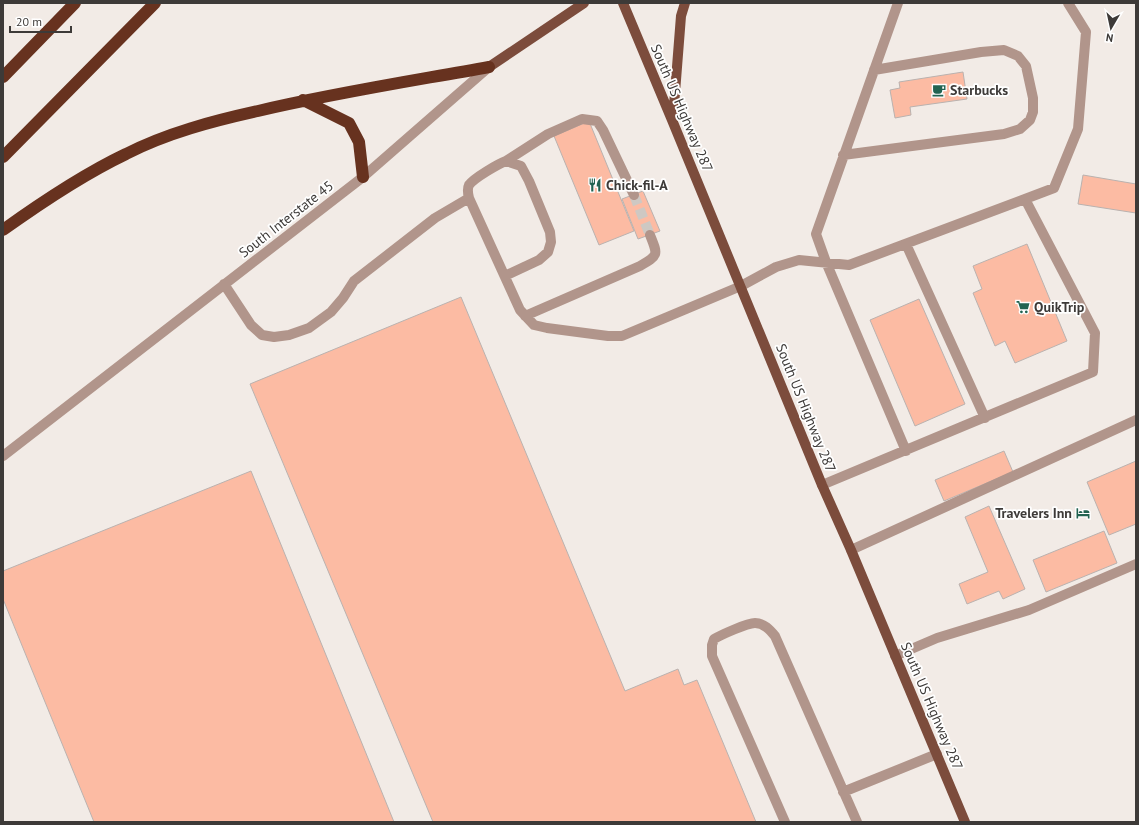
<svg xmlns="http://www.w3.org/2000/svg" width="1139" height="825" viewBox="0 0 1139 825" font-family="'PT Sans',sans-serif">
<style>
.building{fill:#fcbba3;stroke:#bab2af}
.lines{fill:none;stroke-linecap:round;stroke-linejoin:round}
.minor-tunnel{stroke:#cec8c3;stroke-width:10;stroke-dasharray:10 5;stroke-linecap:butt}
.minor{stroke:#b1958b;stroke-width:10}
.major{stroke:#7c4c3c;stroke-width:10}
.highway{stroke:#67321f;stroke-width:12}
.labels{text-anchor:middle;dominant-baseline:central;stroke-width:3.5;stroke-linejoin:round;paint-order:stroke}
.poi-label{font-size:14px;font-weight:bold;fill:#3d3a38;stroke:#fff;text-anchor:start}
.street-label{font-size:14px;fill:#3d3a38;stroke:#fff}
</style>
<rect width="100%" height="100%" fill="#f2ebe6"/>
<path class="building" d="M963 72 967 99 910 107 911 115 895 118 890 90 900 88 899 82Z
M589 121 634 231 599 245 554 136Z
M1083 175 1136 184V213L1078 204Z
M643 191 660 231 638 239 622 199Z
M1027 244 1067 341 1015 363 1005 341 995 346 973 293 982 289 973 266Z
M461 297 625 691 678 669 684 685 697 680 756 822H433L250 384Z
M919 299 965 404 915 426 870 320Z
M1004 451 1013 472 944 501 935 480Z
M1136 461V524L1109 535 1087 482Z
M251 471 394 822H94L3 599V571Z
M989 506 1025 589 1003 599 999 591 967 604 959 584 988 572 965 517Z
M1104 531 1117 563 1046 592 1033 560Z"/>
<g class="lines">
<path class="minor-tunnel" d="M634 195 650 235"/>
<path class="minor" d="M898 3 816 234 826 262 906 451
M843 155 1004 134 1020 129 1030 120 1033 112V98L1026 66 1018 56 1004 50 981 52 874 70
M506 161 548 134 582 119 597 121 603 130 634 195
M469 198C468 194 467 189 469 185 474 178 498 164 506 161L521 166 529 181 550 232 551 242 548 252 539 260 505 276
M906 244 985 418
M224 284 251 325 262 335 274 337 289 335 309 328 331 312 343 298 354 281 435 218 469 198 520 310 534 325 547 328 608 336H622L741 286 776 267 799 260 849 265 1025 199
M525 316 640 266C659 255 658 255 650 235
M3 456 363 177 489 67
M822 485 1093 372 1095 333 1025 199 1054 188 1078 129 1086 32 1068 3
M851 550 1136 420
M895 656 937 638 1029 610 1136 564
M843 792 937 754
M785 822 712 656V645L714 639C721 635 747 623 755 623 764 623 770 630 775 636L857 822"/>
<path class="major" d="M623 3 672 120 822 485 851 550 965 822
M489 67 584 3
M673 118 681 16 685 3"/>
<path class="highway" d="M3 77 75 3
M303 100 349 123 359 142 363 177
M3 157 155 3
M3 230C42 202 82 175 126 154 167 133 213 121 258 111 334 93 412 81 489 67"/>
</g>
<defs>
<g id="cafe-bare" transform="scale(1.08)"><path d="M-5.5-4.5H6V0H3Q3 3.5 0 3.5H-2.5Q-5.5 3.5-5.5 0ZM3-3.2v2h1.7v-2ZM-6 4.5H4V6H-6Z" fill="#226351" stroke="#fff" stroke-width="2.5" paint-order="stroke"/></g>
<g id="restaurant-bare" transform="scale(1.08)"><path d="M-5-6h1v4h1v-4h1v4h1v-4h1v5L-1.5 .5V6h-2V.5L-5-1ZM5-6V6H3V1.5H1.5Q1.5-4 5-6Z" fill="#226351" stroke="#fff" stroke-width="2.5" paint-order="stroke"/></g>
<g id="supermarket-bare" transform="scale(1.08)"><path d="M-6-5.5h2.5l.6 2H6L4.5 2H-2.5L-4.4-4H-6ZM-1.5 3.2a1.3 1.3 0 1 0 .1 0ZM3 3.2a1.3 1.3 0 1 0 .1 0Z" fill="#226351" stroke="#fff" stroke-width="2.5" paint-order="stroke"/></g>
<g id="hotel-bare" transform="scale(1.08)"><path d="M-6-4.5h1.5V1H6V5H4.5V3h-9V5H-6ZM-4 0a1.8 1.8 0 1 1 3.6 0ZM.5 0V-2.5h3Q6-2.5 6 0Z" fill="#226351" stroke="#fff" stroke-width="2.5" paint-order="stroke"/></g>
</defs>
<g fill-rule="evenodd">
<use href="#cafe-bare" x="939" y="90"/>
<use href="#restaurant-bare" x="595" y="185"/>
<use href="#supermarket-bare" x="1023" y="307"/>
<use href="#hotel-bare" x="1083" y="513"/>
</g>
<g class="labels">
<g class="poi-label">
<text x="950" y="90">Starbucks</text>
<text x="606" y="185">Chick-fil-A</text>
<text x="1034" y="307">QuikTrip</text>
<text x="1072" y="513" text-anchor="end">Travelers Inn</text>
</g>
<g class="street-label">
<text transform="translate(682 108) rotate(67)">South US Highway 287</text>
<text transform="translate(286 219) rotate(-38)">South Interstate 45</text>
<text transform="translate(806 408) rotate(68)">South US Highway 287</text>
<text transform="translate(932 706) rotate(67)">South US Highway 287</text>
</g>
</g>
<rect width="1139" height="825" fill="none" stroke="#3d3a38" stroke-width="8"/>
<g transform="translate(1111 28) rotate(189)" stroke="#ffffff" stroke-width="3" paint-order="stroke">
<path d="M0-3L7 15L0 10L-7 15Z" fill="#3d3a38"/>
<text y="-6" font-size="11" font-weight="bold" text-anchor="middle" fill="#3d3a38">N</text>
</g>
<path d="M10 26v6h61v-6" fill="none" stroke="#3d3a38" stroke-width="2"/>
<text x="16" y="26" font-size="12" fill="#3d3a38" stroke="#ffffff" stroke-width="3" paint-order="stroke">20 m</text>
</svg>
